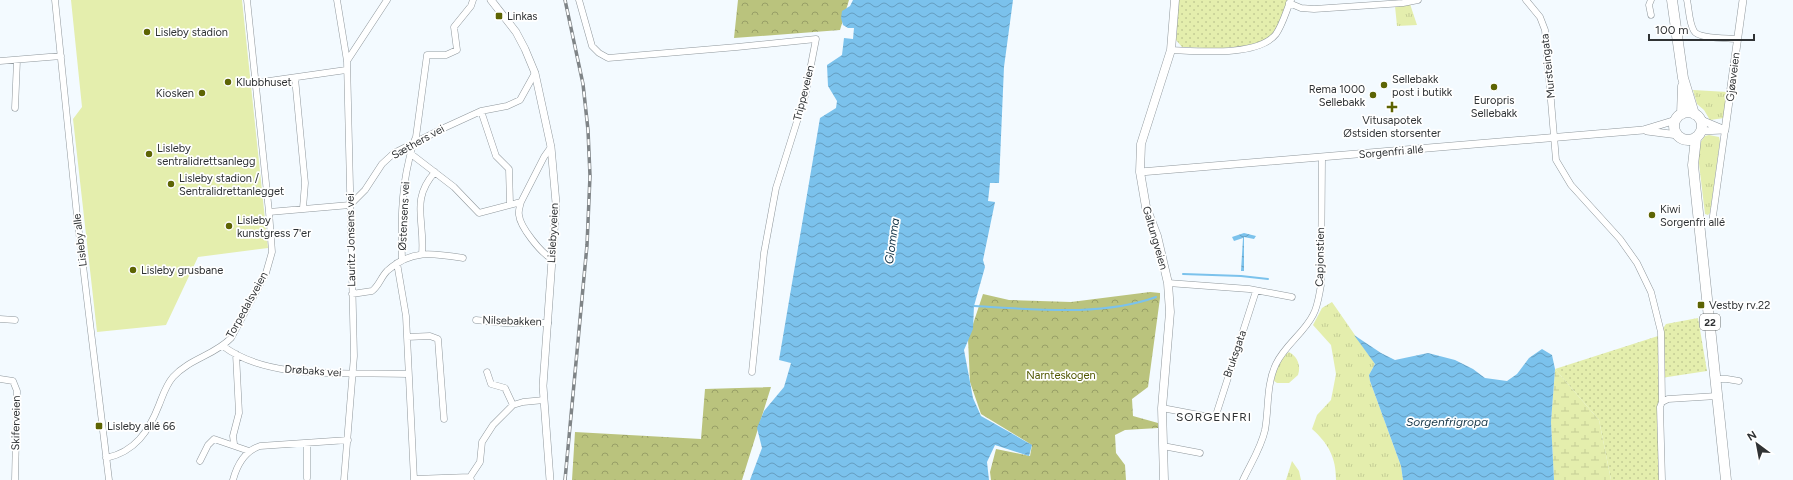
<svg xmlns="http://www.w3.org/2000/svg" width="1793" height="480" viewBox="0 0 1793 480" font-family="Figtree,sans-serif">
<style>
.grass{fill:url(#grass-dots)}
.forest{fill:url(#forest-crowns)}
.wetland{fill:url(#wetland-marsh)}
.park{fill:url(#park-tufts)}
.pitch{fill:#e4eead}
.water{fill:url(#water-waves)}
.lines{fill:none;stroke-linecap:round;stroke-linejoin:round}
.stream{stroke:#7bc2ec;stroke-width:2}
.minor-casing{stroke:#8f979c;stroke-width:7}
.tertiary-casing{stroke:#8f979c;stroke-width:8}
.secondary-casing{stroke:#8f979c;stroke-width:9}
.trunk-casing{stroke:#8f979c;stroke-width:11}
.minor{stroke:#fff;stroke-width:6}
.tertiary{stroke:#fff;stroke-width:7}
.secondary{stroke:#fff;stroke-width:8}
.trunk{stroke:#fff;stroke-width:10}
.rail-casing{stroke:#7f8487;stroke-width:3.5}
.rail{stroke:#fff;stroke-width:2;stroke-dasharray:6;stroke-linecap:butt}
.poi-dot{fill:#5d6403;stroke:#fff;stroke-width:1.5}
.labels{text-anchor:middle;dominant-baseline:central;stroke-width:3.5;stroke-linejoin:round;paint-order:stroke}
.shield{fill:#fff;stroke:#6d7071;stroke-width:1}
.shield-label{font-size:10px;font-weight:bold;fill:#2f3234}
.poi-label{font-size:11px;fill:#2f3234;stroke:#fff;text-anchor:start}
.street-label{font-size:11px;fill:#2f3234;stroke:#fff}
.park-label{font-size:11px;fill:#505700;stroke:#fff}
.water-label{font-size:12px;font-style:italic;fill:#163648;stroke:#fff}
.neighbourhood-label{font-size:12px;letter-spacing:1px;fill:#2f3234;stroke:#fff}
</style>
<defs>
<pattern id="grass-dots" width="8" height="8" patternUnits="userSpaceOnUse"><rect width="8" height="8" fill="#e4eead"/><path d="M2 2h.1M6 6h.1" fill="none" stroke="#c4cd95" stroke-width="1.8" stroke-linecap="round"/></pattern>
<pattern id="forest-crowns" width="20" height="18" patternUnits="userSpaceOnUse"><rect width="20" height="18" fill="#bac37d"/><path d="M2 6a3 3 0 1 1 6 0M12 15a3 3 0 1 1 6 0" fill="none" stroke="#989f67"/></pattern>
<pattern id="wetland-marsh" width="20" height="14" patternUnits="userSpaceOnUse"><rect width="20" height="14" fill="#e4eead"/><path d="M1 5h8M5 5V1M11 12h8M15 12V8" fill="none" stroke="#c4cd95"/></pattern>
<pattern id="park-tufts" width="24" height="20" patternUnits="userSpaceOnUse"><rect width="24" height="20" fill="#e4eead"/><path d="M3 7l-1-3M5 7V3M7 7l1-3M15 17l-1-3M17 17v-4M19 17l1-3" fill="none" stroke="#c4cd95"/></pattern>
<pattern id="water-waves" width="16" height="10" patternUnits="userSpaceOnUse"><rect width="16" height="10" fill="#7bc2ec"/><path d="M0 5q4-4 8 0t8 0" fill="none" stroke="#659ec0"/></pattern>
</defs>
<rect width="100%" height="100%" fill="#f3faff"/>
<path class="grass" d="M1178 0H1288C1285 9 1282 21 1277 29 1262 53 1206 48 1182 47L1176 40Z
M1698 318 1707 371 1661 378V480H1611L1599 420 1555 369 1658 336 1666 324Z"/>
<path class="forest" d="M738 0H849L840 30 734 38Z
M1150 292 1160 293V298L1148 387 1132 399 1133 416 1158 423V428L1125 430 1115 435 1116 453 1125 465 1126 480H991L990 472 996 449 1030 456 1032 445 981 414 970 382 968 339 983 294 1009 300 1071 302Z
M771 387 742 480H572L575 432 701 439 705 389Z"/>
<path class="wetland" d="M1555 369 1599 420 1611 480H1554L1551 422Z"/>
<path class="park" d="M1410 4 1417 25 1397 26 1395 6Z
M1693 90 1728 92 1724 118 1710 120 1704 110 1697 104Z
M1709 135 1719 137 1720 141 1710 213 1708 215 1705 214 1697 147 1705 136Z
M1332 302 1375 364 1369 375 1370 381 1401 466 1403 480H1336C1336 458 1329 444 1312 429L1317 415 1331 400 1336 374 1331 345 1313 325 1322 308Z
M1289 352C1298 357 1301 366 1298 375L1289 383H1277L1274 381C1275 371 1281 357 1289 352Z
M1292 461 1299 471 1301 480H1286Z"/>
<path class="pitch" d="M71 0H242L268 248 198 257 166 325 97 332 73 119 82 107Z"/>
<path class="water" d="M853 0H1013L1004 67 999 183H990L988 201 995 202 983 260 985 267 974 306 973 329 964 350 973 398 981 416 1032 445 1029 456 995 445 987 462 989 480H750L762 448 757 428 764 411 784 387 791 363 779 360 820 118 836 108 837 101 828 86 827 65 842 55 844 38 853 39 854 28H848L843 25 841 18 842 11 850 6Z
M1244 233 1256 236 1254 239 1244 237V271H1241L1243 238 1234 241 1232 237Z
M1354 335 1381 353 1395 360 1428 353 1455 360 1473 369 1485 378 1507 381 1517 374 1529 358 1542 349 1552 355 1555 369 1551 422 1554 480H1403L1401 466 1370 381 1369 375 1375 364Z"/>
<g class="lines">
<path class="stream" d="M1183 274 1241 276 1268 279
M974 306C1032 309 1101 317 1156 297"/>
<g class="minor-casing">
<path id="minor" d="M55 0 77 216 109 480
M337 0 347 61 354 356 344 480
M579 0 592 46 599 53 608 58 737 47 816 39 805 96 776 188 764 253 752 372
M1526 0 1540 17 1545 30 1556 160 1571 185 1620 239 1637 263 1651 292 1661 332 1662 402
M1687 0C1689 9 1689 23 1694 31 1698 39 1728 38 1737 39
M1289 3 1301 8 1314 9 1403 3 1418 0
M1651 15 1649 5 1651 0
M1171 50C1198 51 1258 57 1276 34 1283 24 1286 11 1291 0
M0 61 61 56
M347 61 387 0
M295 78 305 183 303 208
M255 83 346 70
M15 108 17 60
M481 111 496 156 509 169 510 204
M411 154 454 187 479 213 521 202 544 157 551 147
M521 202C520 206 518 211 519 215 520 227 541 253 552 259
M269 212 350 205 365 190 382 164 394 153 446 127 481 111 507 106 520 100 535 73
M1712 223 1725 130
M422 254C425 220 410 200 435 172
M402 260C401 226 401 193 409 160 411 151 412 145 416 137L427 55H446L457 50 454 27 471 6 473 0
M397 263 406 316 414 480
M1168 283 1249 289 1292 297
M352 294 372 291C379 286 381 277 387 271 411 249 433 253 463 258
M0 319 15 320
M476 320 504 323H548
M407 337 430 336 438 339 444 419
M223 346C270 382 352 371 408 374
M487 372 491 384 505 388 513 405
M0 379 13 381 17 391 15 480
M1716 379H1727L1739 381
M1162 408 1215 418 1256 291
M234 444 233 436 239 413 236 354
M1163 446 1200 453
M106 458C135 452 149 431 159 405 163 395 166 385 173 377 189 359 215 355 231 338L266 273 272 252 269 212 247 0
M200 461 208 445 214 439 249 451
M307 478V443
M414 479 470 477
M233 480C237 465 245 451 260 446L348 440
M471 480 470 477 480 462 482 442 493 425 513 405 523 402 544 400
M1243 480C1251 463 1261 448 1265 430 1269 408 1266 385 1276 364 1285 345 1304 333 1313 315 1318 306 1319 295 1321 285L1322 158
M1662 480 1660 407 1662 402 1668 399 1717 396"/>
</g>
<g class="tertiary-casing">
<path id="tertiary" d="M491 0 516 32 525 49 535 73 551 147 556 203 543 386 550 480
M1701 120 1725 130
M1725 130 1743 0
M1647 131 1678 135
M1701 131 1723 130
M1140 172 1643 130 1676 120"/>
</g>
<g class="secondary-casing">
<path id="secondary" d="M1164 480 1162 408 1170 312 1168 283 1157 236 1146 207 1140 172 1141 144 1171 50 1175 0"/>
</g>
<g class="trunk-casing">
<path id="trunk" d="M1672 0 1683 78 1694 114
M1674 126a14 14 0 1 1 28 0a14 14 0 1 1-28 0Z
M1682 114 1683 86
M1696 138 1693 165 1726 480"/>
</g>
<use href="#minor" class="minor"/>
<use href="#tertiary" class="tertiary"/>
<use href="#secondary" class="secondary"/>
<use href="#trunk" class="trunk"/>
<g class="rail-casing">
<path id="rail" d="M565 480 587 245 590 176 588 130 583 84 565 0"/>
</g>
<use href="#rail" class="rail"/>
</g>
<g class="poi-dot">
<rect x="495" y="12" width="8" height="8" rx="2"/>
<circle cx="147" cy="32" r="4"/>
<circle cx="228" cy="82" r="4"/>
<circle cx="1384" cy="85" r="4"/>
<circle cx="1494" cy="87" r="4"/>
<circle cx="202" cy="93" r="4"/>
<circle cx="1373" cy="95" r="4"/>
<path d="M1390 101h4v4h4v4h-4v4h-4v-4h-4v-4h4z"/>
<circle cx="149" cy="154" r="4"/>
<circle cx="171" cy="184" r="4"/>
<circle cx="1652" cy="215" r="4"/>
<circle cx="229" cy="226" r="4"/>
<circle cx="133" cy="270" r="4"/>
<rect x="1697" y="301" width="8" height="8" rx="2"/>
<rect x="95" y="422" width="8" height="8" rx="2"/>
</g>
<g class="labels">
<rect class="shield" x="1700" y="314" width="20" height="16" rx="3"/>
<g class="shield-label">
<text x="1710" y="322">22</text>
</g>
<g class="poi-label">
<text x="507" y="16">Linkas</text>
<text x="155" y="32">Lisleby stadion</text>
<text x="1392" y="79">Sellebakk<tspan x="1392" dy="13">post i butikk</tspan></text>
<text x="236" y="82">Klubbhuset</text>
<text x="1365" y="89" text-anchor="end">Rema 1000<tspan x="1365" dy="13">Sellebakk</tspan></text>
<text x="194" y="93" text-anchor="end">Kiosken</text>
<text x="1494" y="100" text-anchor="middle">Europris<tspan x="1494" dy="13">Sellebakk</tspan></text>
<text x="1392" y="120" text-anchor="middle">Vitusapotek<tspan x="1392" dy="13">Østsiden storsenter</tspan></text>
<text x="157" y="148">Lisleby<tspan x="157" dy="13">sentralidrettsanlegg</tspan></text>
<text x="179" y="178">Lisleby stadion /<tspan x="179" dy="13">Sentralidrettanlegget</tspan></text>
<text x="1660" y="209">Kiwi<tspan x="1660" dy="13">Sorgenfri allé</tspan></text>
<text x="237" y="220">Lisleby<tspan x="237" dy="13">kunstgress 7'er</tspan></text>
<text x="141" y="270">Lisleby grusbane</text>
<text x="1709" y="305">Vestby rv.22</text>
<text x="107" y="426">Lisleby allé 66</text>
</g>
<g class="street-label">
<text transform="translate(1548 66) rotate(-96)">Mursteingata</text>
<text transform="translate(1733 77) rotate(-83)">Gjøaveien</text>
<text transform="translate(804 93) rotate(-76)">Trippeveien</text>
<text transform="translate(418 142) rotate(-29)">Sæthers vei</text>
<text transform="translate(1391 152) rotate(-5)">Sorgenfri allé</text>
<text transform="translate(404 216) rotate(-87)">Østensens vei</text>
<text transform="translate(553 233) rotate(-87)">Lislebyveien</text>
<text transform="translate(1155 238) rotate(74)">Galtungveien</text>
<text transform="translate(80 240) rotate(-97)">Lisleby alle</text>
<text transform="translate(351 240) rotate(-91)">Lauritz Jonsens vei</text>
<text transform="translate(1320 257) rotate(-89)">Capjonstien</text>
<text transform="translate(247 305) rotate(-61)">Torpedalsveien</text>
<text transform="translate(512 321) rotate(2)">Nilsebakken</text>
<text transform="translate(1235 354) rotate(-71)">Bruksgata</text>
<text transform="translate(313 371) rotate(4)">Drøbaks vei</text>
<text transform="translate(16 423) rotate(-89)">Skiferveien</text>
</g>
<g class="park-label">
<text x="1061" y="375">Narnteskogen</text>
</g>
<g class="water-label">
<text transform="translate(892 241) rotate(-82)">Glomma</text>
<text x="1447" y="422">Sorgenfrigropa</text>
</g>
<g class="neighbourhood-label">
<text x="1214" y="417">SORGENFRI</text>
</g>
</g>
<g transform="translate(1757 444) rotate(328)" stroke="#ffffff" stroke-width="3" paint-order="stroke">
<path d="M0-3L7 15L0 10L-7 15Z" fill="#2f3234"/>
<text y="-6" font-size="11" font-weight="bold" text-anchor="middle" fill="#2f3234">N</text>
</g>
<path d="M1649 34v6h105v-6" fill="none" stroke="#2f3234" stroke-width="2"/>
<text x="1655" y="34" font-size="12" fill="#2f3234" stroke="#ffffff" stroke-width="3" paint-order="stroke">100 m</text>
</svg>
